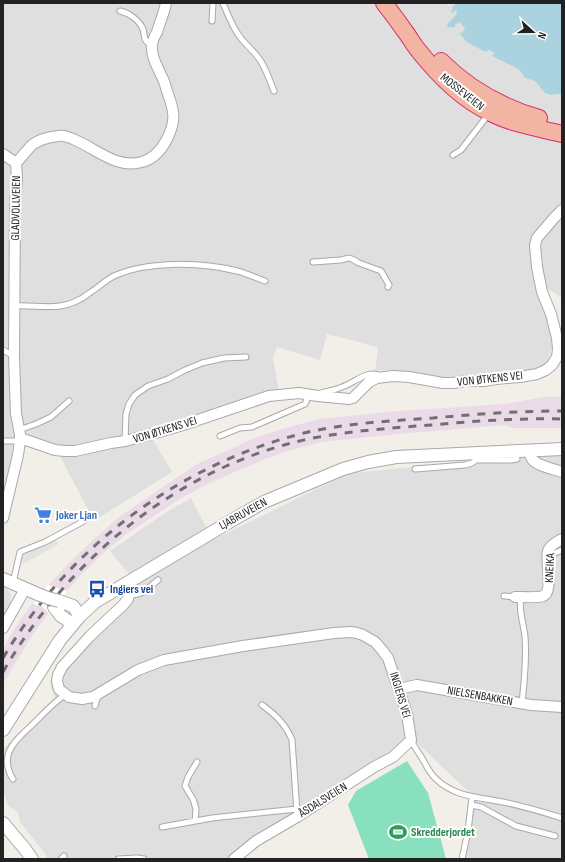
<svg xmlns="http://www.w3.org/2000/svg" width="565" height="862" viewBox="0 0 565 862" font-family="'Sofia Sans Condensed',sans-serif">
<style>
.residential{fill:#e0dfdf}
.industrial{fill:#ebdbe8}
.pitch{fill:#88e0be}
.parking{fill:#e2e2e2}
.water{fill:#aad3df}
.pier{fill:#fff}
.lines{fill:none;stroke-linecap:round;stroke-linejoin:round}
.service-casing{stroke:#a9a9a9;stroke-width:7}
.minor-casing{stroke:#a9a9a9;stroke-width:12}
.tertiary-casing{stroke:#a9a9a9;stroke-width:14}
.trunk-casing{stroke:#dc2a67;stroke-width:18}
.service{stroke:#fff;stroke-width:5}
.minor{stroke:#fff;stroke-width:10}
.tertiary{stroke:#fff;stroke-width:12}
.trunk{stroke:#f2b4a3;stroke-width:16}
.rail{stroke:#707070;stroke-width:3;stroke-dasharray:8 8;stroke-linecap:butt}
.tertiary-bridge-casing{stroke:#a9a9a9;stroke-width:14;stroke-linecap:butt}
.tertiary-bridge{stroke:#fff;stroke-width:12}
.labels{text-anchor:middle;dominant-baseline:central;stroke-width:4;stroke-linejoin:round;paint-order:stroke}
.street-label{font-size:12px;fill:#222;stroke:#fff}
.shop-label{font-size:12px;font-weight:bold;fill:#366cbe;stroke:#fff;text-anchor:start}
.transit-label{font-size:12px;font-weight:bold;fill:#164399;stroke:#fff;text-anchor:start}
.leisure-label{font-size:12px;font-weight:bold;fill:#27864d;stroke:#fff;text-anchor:start}
</style>
<rect width="100%" height="100%" fill="#f2efe9"/>
<path class="residential" d="M3 3H446L448 6 452 3H453L458 14 448 23 455 25 460 22 465 29 461 33H460L484 52 489 50 493 52 494 54 492 55 518 69 522 73 525 78 535 81 546 94 548 95H556L559 94 562 95V298L536 281 552 335V348L548 360 543 367 535 372 501 377 430 378 389 370 375 371 378 348 367 344 327 334 320 360 277 347 273 358 279 392 233 403 149 433 172 472 94 521 55 447 16 436 13 457 3 499Z
M554 455H562V859H465L474 797 416 742 232 859H47L46 855 20 822 18 812 8 806 3 790V749L52 701 55 697 51 688V679L54 671 62 659 121 599 141 589 110 551 165 513 191 498 213 540 349 473Z
M3 587 6 588 11 594 10 605 3 620Z"/>
<path class="industrial" d="M544 397H562V428H513L505 425 398 434 321 442 288 451 265 459 207 484 180 499 128 533 102 554 78 578 46 616 30 639 3 684V649L15 628 30 606 65 567 93 540 119 517 173 480 199 463 257 437 289 427 319 419 397 411 505 404Z"/>
<path class="pitch" d="M407 761 428 793 446 859H369L348 805 356 791Z"/>
<path class="parking" d="M53 539 59 544 23 564 17 558Z"/>
<path class="water" d="M453 3H562V95L559 94 551 95 546 94 535 81 525 78 522 73 518 69 492 56 494 54 493 52 489 50 485 52 467 42 459 33H461L465 29 460 22 455 25V27L453 28 450 27H447L448 23 457 14 456 10 452 13 450 12 453 10 452 7 455 5Z"/>
<path class="pier" d="M48 585 67 591 49 614 46 610 41 606 33 604Z"/>
<g class="lines">
<g class="service-casing">
<path id="service" d="M223 3C228 15 232 26 240 37 246 45 254 51 260 60 266 69 270 81 274 91
M120 11C129 13 139 20 143 29 145 37 143 41 152 45
M212 21 213 3
M453 155 461 150 488 115
M313 262 341 260 349 258 352 259 359 263 381 271 389 285 388 287
M14 306C28 305 47 308 60 306 69 305 81 300 88 294 98 288 105 280 116 275 150 261 201 262 237 271 246 273 256 278 265 281
M3 350 14 356
M321 393C328 391 335 390 342 387 354 383 368 369 380 376
M19 430 36 424 51 417 69 401
M220 436 240 428 252 427 305 404 309 395H311
M3 441H20
M125 441 126 414 129 404 135 395 148 386 168 379 185 370 202 363 224 358 246 357
M415 469 465 465 472 463 476 460H511L517 459
M548 556 562 550
M13 583 20 552 45 542 84 521
M129 595C144 595 147 589 158 580
M504 596 515 597
M521 597C518 610 524 624 525 637 527 659 524 682 522 704
M262 705C275 714 286 724 292 740L297 812
M95 706 98 695
M411 740C414 746 418 752 422 758 426 765 429 772 435 778 454 797 478 797 503 802 523 806 543 812 562 818
M13 779C10 775 9 772 8 767 3 748 23 734 35 722 45 712 54 702 65 695
M471 805 481 807 516 826 555 836
M195 821 196 809 193 799 185 786 188 777 197 762
M162 827 212 818 297 809
M61 859 64 856
M118 859 137 858 144 859
M462 859 468 831 472 797"/>
</g>
<g class="minor-casing">
<path id="minor" d="M3 154 16 163
M16 163C21 158 26 151 32 145 38 140 50 137 58 136 64 135 69 137 75 140 97 149 116 169 142 162 153 159 161 150 166 141 176 122 175 113 168 94 166 89 165 82 162 77 158 68 152 59 152 49 151 43 154 37 157 32 160 22 164 13 166 3
M20 438 55 450 65 451H75L111 443 125 441 156 433 183 425 269 396 299 393 318 396 349 399 353 398 369 382 377 378 393 376 409 377 443 383H453L466 381H484L496 379 520 377 537 374 546 370 552 365 557 357 558 349 557 338 551 314 542 292 537 267 535 245 537 238 554 218 562 210
M530 450C530 453 530 457 532 459 537 466 554 469 562 472
M3 518 18 455 20 441V434L16 414 14 356 15 207 17 178 16 163
M128 583 129 595 128 599 123 605 90 636 62 667 58 675 57 681 59 689 69 697 82 699 93 697 138 670 164 660 243 646 334 633 351 632 357 633 363 635 375 642 382 650 388 658 407 714 411 740 393 757 374 767 297 817 256 841 234 859
M515 597C521 597 538 598 543 596 554 592 545 561 548 551 550 545 557 542 562 539
M3 628 25 589
M399 689 417 685 531 705 562 707"/>
</g>
<g class="tertiary-casing">
<path id="tertiary" d="M3 579 40 595
M59 601 73 606 80 616
M54 607 61 616 73 624
M3 730 60 640 80 616 95 602 236 518 264 502 343 469 368 462 396 457 562 449
M3 823 25 849 32 859"/>
</g>
<g class="trunk-casing">
<path id="trunk" d="M384 3C391 12 398 21 404 30 409 36 413 44 418 50 437 74 461 99 489 112 511 124 538 128 562 134
M441 61C469 89 501 107 539 118"/>
</g>
<use href="#service" class="service"/>
<use href="#minor" class="minor"/>
<use href="#tertiary" class="tertiary"/>
<use href="#trunk" class="trunk"/>
<path class="rail" d="M3 658C69 547 178 465 304 433 346 423 390 421 433 418 476 414 519 411 562 411
M3 672C68 559 179 467 308 439 349 431 390 428 431 425 475 421 518 418 562 419"/>
<g class="tertiary-bridge-casing">
<path id="tertiary-bridge" d="M40 595 48 598 59 601"/>
</g>
<use href="#tertiary-bridge" class="tertiary-bridge"/>
</g>
<defs>
<g id="supermarket-bare" transform="scale(1.38)"><path d="M-6-5.5h2.5l.6 2H6L4.5 2H-2.5L-4.4-4H-6ZM-1.5 3.2a1.3 1.3 0 1 0 .1 0ZM3 3.2a1.3 1.3 0 1 0 .1 0Z" fill="#3f7fe0" stroke="#fff" stroke-width="2.5" paint-order="stroke"/></g>
<g id="bus-bare" transform="scale(1.38)"><path d="M-5-6H5V4H4V6H2V4H-2V6H-4V4H-5ZM-3.5-4V0h7V-4ZM-3.5 1.2v1.5H-2V1.2ZM2 1.2v1.5H3.5V1.2Z" fill="#1a4fb4" stroke="#fff" stroke-width="2.5" paint-order="stroke"/></g>
<g id="stadium-bare" transform="scale(1.38)"><path d="M0-5a6.5 5 0 1 0 0 10a6.5 5 0 1 0 0-10ZM-3.5-1.8h7v3.6h-7Z" fill="#2e9e5b" stroke="#fff" stroke-width="2.5" paint-order="stroke"/></g>
</defs>
<g fill-rule="evenodd">
<use href="#supermarket-bare" x="43" y="515"/>
<use href="#bus-bare" x="97" y="589"/>
<use href="#stadium-bare" x="398" y="832"/>
</g>
<g class="labels">
<g class="street-label">
<text transform="translate(462 92) rotate(38)">MOSSEVEIEN</text>
<text transform="translate(16 208) rotate(-89)">GLADVOLLVEIEN</text>
<text transform="translate(490 379) rotate(-6)">VON ØTKENS VEI</text>
<text transform="translate(165 430) rotate(-17)">VON ØTKENS VEI</text>
<text transform="translate(243 514) rotate(-29)">LJABRUVEIEN</text>
<text transform="translate(550 568) rotate(-87)">KNEIKA</text>
<text transform="translate(400 695) rotate(73)">INGIERS VEI</text>
<text transform="translate(480 696) rotate(10)">NIELSENBAKKEN</text>
<text transform="translate(323 800) rotate(-32)">ÅSDALSVEIEN</text>
</g>
<g class="shop-label">
<text x="56" y="515">Joker Ljan</text>
</g>
<g class="transit-label">
<text x="110" y="589">Ingiers vei</text>
</g>
<g class="leisure-label">
<text x="411" y="832">Skredderjordet</text>
</g>
</g>
<rect width="565" height="862" fill="none" stroke="#222222" stroke-width="8"/>
<g transform="translate(533 32) rotate(111)" stroke="#ffffff" stroke-width="3" paint-order="stroke">
<path d="M0-3L7 15L0 10L-7 15Z" fill="#222222"/>
<text y="-6" font-size="11" font-weight="bold" text-anchor="middle" fill="#222222">N</text>
</g>
</svg>
